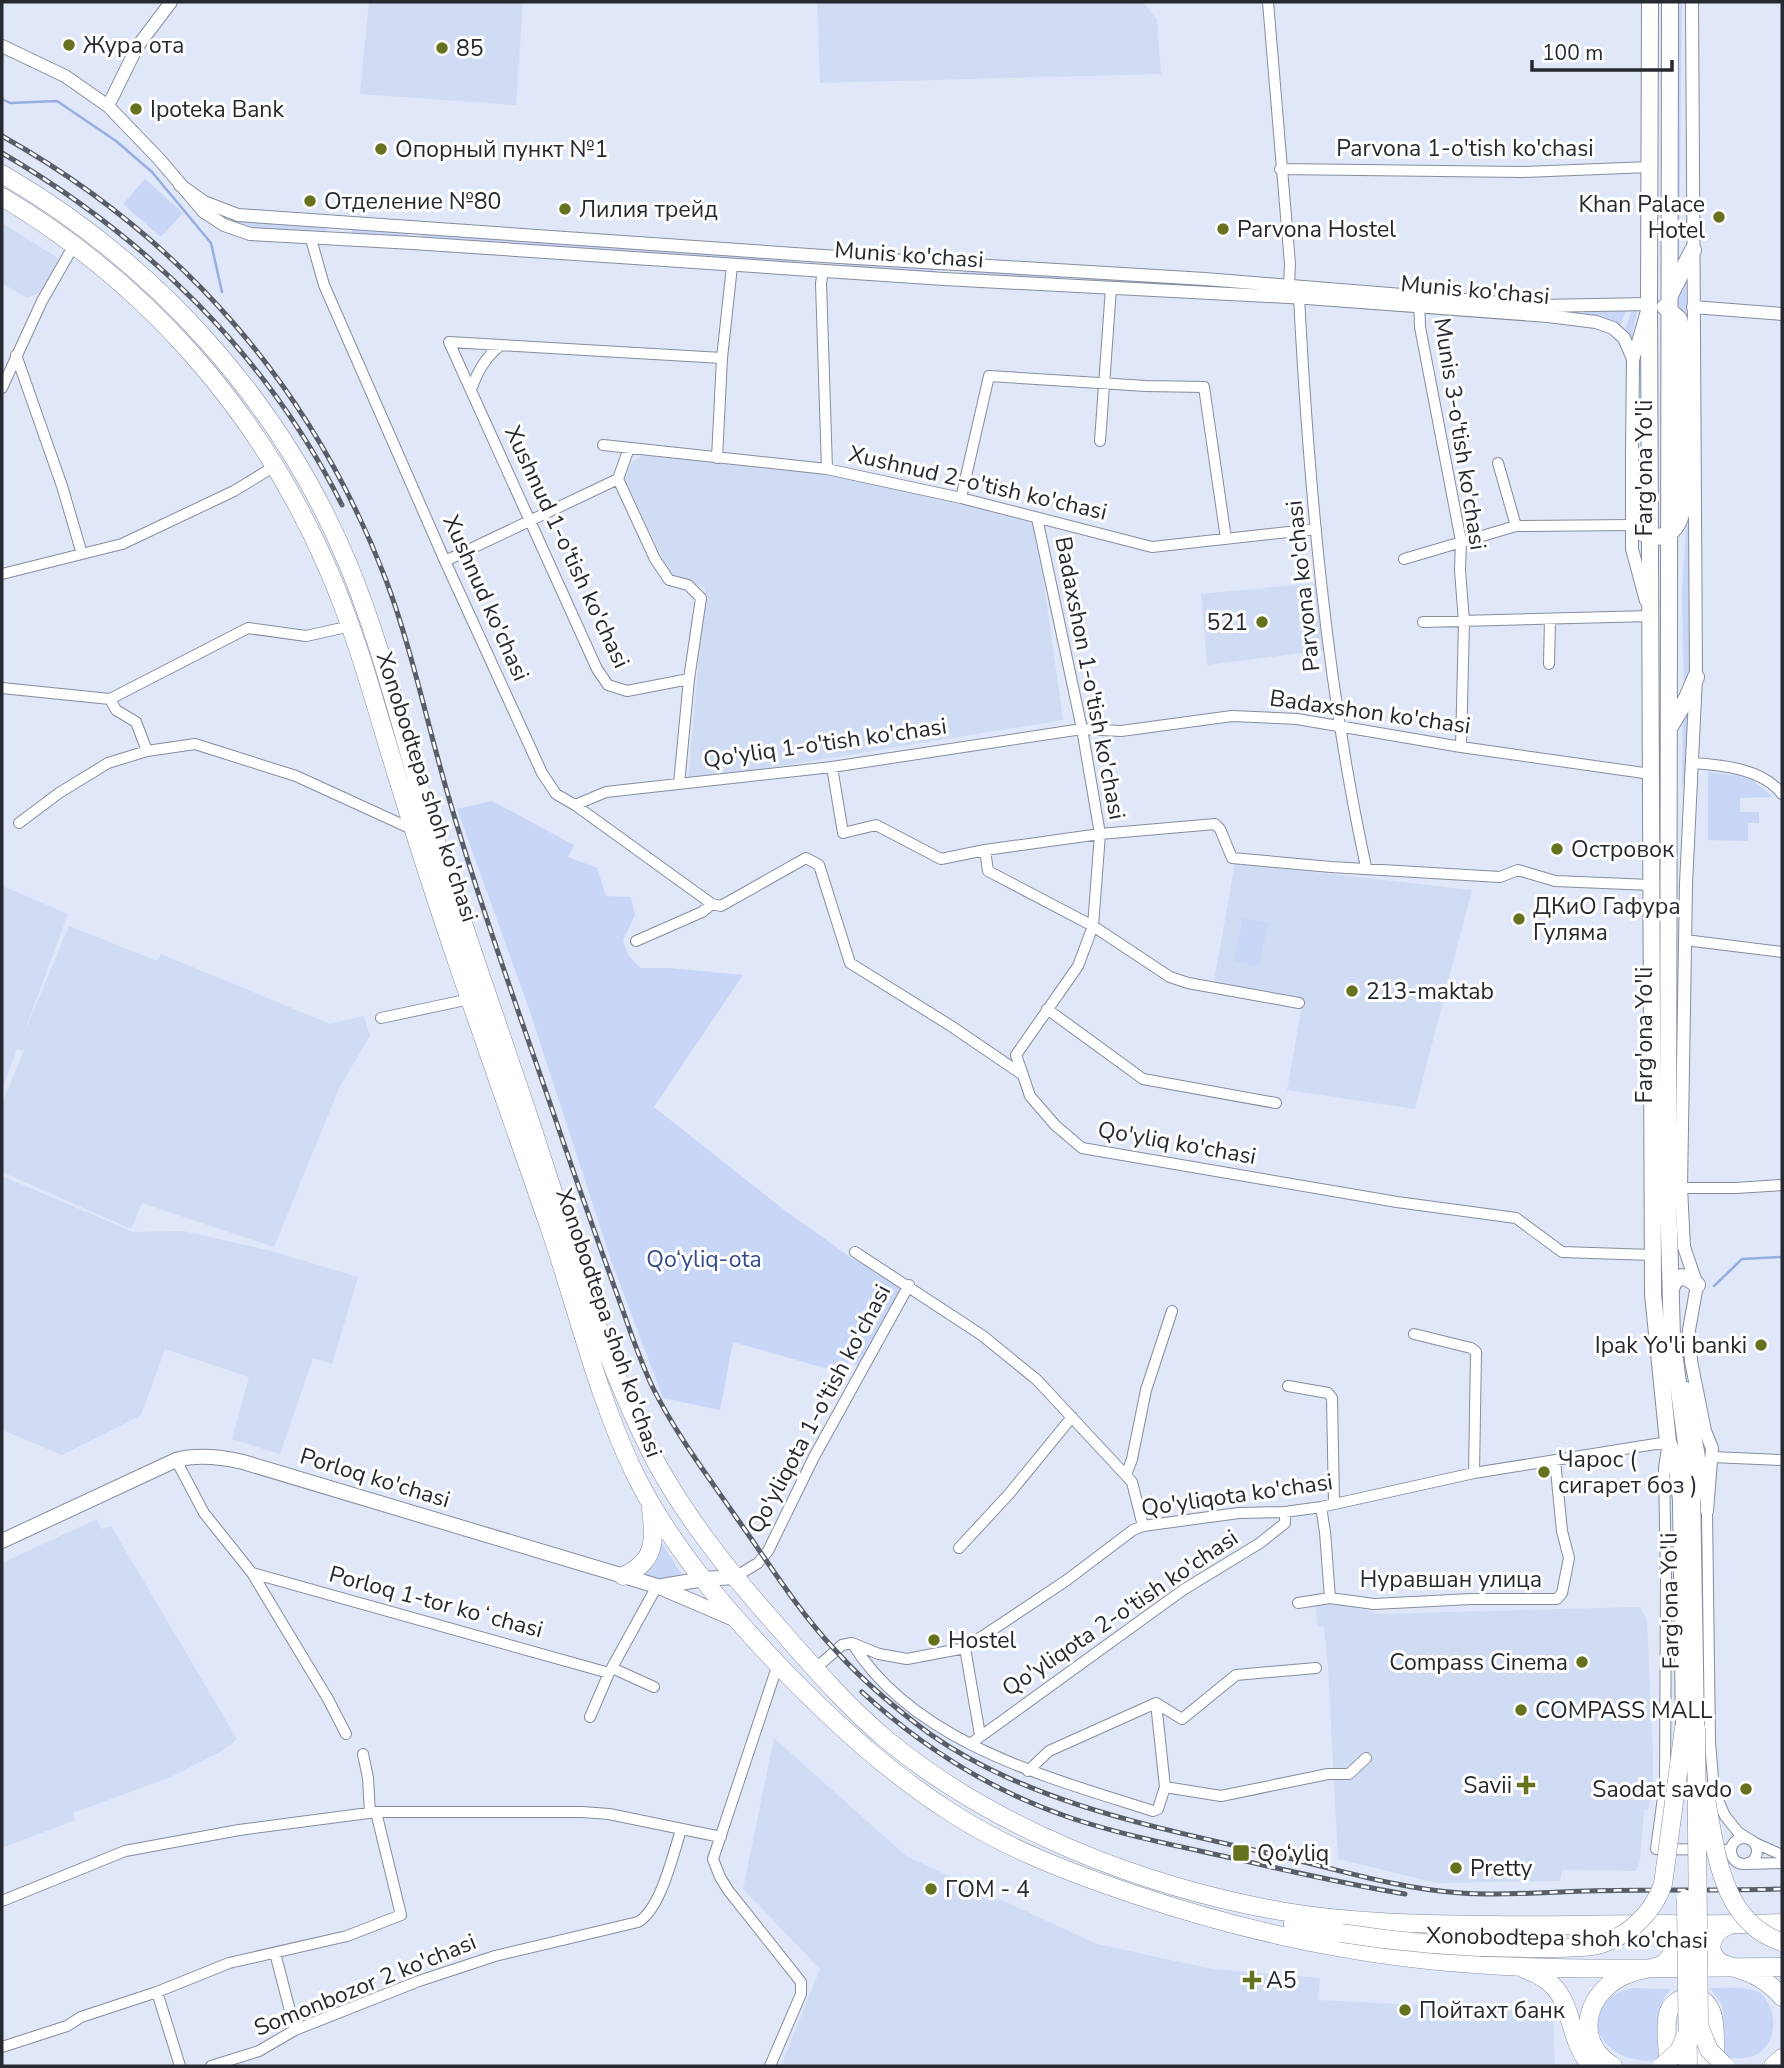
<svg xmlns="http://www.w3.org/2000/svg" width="1784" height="2068" viewBox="0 0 1784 2068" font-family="'Nunito Sans',sans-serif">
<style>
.built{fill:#d0dbf4}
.green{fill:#c8d6f7}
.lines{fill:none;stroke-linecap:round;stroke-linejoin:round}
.stream{stroke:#98ade2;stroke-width:2.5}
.minor-casing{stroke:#868d9e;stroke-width:12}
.tertiary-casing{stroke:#868d9e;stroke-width:14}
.secondary-casing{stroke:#868d9e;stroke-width:16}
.primary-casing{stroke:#868d9e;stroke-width:18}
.trunk-casing{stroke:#868d9e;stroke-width:19}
.minor{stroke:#fff;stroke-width:10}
.tertiary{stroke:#fff;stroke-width:12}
.secondary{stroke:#fff;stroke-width:14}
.primary{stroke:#fff;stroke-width:16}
.trunk{stroke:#fff;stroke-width:18}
.rail-casing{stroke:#585d67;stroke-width:5}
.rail{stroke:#fff;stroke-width:2.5;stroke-dasharray:8;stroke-linecap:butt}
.trunk-bridge-casing{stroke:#868d9e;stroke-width:19;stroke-linecap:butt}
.trunk-bridge{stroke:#fff;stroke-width:18}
.poi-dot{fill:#66721d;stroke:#fff;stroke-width:2.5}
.labels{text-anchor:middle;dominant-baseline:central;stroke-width:6;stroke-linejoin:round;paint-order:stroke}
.poi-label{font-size:23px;fill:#262930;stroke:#fff;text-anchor:start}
.street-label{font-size:23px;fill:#262930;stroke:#fff}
.park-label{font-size:23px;fill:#354b8c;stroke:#fff}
</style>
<rect width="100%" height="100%" fill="#dfe7f9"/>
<path class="built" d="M369 2H523L516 105 360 94Z
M817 2H1143L1157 20 1161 74 820 83Z
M2 223 61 260 41 292 27 298 2 283Z
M643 455 692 458 825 474 1035 520 1063 720 688 781 705 587 671 577 625 479 631 463Z
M1315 583 1325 650 1207 665 1201 594Z
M1235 863 1472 890 1415 1109 1287 1090 1303 1000 1214 981Z
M2 886 68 914 22 1038 69 926 157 961 161 954 330 1024 364 1016 370 1036 340 1086 274 1247 142 1203 131 1229 2 1172V1103L24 1051 17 1049 2 1089Z
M2 1176 133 1232 183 1231 271 1251 358 1277 332 1364 313 1358 280 1454 232 1439 249 1377 165 1349 141 1415 62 1455 2 1430Z
M97 1519 102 1529 111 1526 237 1739 222 1751 171 1777 73 1813 75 1820 2 1848V1563Z
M1334 1600 1379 1614 1640 1607 1647 1620 1653 1756V1783L1648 1810H1644L1640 1861 1636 1871 1562 1870 1560 1881 1437 1883 1338 1859 1328 1667 1324 1627 1317 1626 1315 1601Z
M774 1738 906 1856 1097 1944 1212 1969 1320 1978 1318 2000 1553 2012 1555 2066H781L820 1969 743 1889Z"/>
<path class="green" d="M1678 2H1682L1679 262 1677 270Z
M145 179 183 213 161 237 123 204Z
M235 218 327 226V232C303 229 249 241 231 221Z
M352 228 408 232V238L352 234Z
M421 232 797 258V264L421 239Z
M844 261 936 267V272L844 266Z
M964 270 1063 275V280L963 274Z
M1080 277 1252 287 1267 290 1080 282Z
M1686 283 1687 319 1677 304 1678 295Z
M1587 310H1626L1620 327 1583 315Z
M1632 310 1637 311 1631 342 1625 330Z
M1686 525 1689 526 1690 683 1684 685 1682 593Z
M1686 710 1690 712 1684 785H1682L1683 712Z
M1708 772 1749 777 1773 797 1740 798V812H1759V823H1748V841L1708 840Z
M492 801 574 845 568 857 597 868 606 896 631 897 635 915 623 941 628 955 640 968H670L743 975 654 1107 783 1209 850 1257 902 1286 859 1366 849 1361 842 1373 733 1342 720 1410 663 1398 612 1263 528 1006 457 809Z
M1243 918 1268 923 1259 966 1234 961Z
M661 1542 682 1575 673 1583 643 1574 656 1563Z
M1632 1988 1671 1989C1653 2007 1659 2035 1659 2060 1597 2068 1570 2003 1632 1988Z
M1710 1988C1726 1988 1744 1986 1759 1992 1784 2012 1778 2068 1726 2057L1722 2005Z"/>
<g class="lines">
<path class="stream" d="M2 99 10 103 57 101 116 141 152 172 211 243 222 292
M1714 1286 1742 1259 1782 1257"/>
<g class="minor-casing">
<path id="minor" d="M1268 2 1290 264 1289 285
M1280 169 1521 172 1650 167
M311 239 324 285 445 561 542 773 556 794 575 805 712 904
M823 271 821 283 827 469
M1299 297C1309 487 1326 682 1366 867
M1419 299 1420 327 1461 541 1460 570 1464 622 1461 747
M16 355 62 486 82 554
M2 388 42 301 74 245
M471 390C477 372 485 357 501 345
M1100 441 1111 288
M603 445 827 469 961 498 1152 547 1316 529
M629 448 618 479 655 559 669 580 688 585 701 598 689 679 679 784
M717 458 722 358 732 266
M1498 463 1516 526
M961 498 989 376 1146 386 1204 387 1226 539
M1404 559 1516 526 1632 525
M445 561 618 479
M2 574 122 544 234 491 275 466
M1423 622 1651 616
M1549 664 1550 619
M689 679 627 691 608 685 597 669 449 342 722 358
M2 688 110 699 248 628 306 636 351 626
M110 699 116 710 136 722 147 751
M1693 763C1723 765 1763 769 1782 794
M832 767 843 833 876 825 941 859 985 850 1100 834 1215 824 1220 829 1232 858 1331 867 1500 877 1518 870 1555 881 1651 885
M575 805 606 792 832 767 1082 729 1121 731 1232 716 1297 719 1461 747 1651 774
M19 823 59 793 108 763 147 751 195 744 296 776 414 830
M985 850 988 871 1093 926 1170 977 1188 983 1299 1003
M1685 940 1782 952
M636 941 702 912 712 904 721 906 806 858 819 865 850 963 951 1026 1023 1075 1030 1096 1055 1125 1082 1148 1397 1202 1516 1218 1562 1252 1652 1255
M1047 1009 1143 1079 1276 1103
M381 1018 470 999
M1023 1075 1016 1055 1078 966 1093 926 1100 834 1082 729 1037 518
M1681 1188H1736L1782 1185
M855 1252 983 1336 1037 1380 1132 1482 1143 1526
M1414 1334 1471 1348 1476 1352 1474 1473
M1288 1386 1328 1393 1332 1398 1334 1503
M1686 1387 1699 1451 1707 1511 1710 1742 1714 1791 1725 1816 1738 1832 1747 1838
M1712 1457 1782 1460
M176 1460 204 1513 252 1573 328 1699 346 1734
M1126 1475 1132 1459 1146 1390 1172 1311
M1321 1507 1325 1532 1330 1598
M959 1548 1009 1494 1072 1417
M252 1573 609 1673
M735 1577 758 1563 768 1551 814 1457 909 1285
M1298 1603 1330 1598 1374 1604 1471 1599H1557L1562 1593 1569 1558 1562 1531 1555 1460
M852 1643C914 1743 1047 1777 1153 1811L1158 1809 1165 1787 1156 1703
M965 1648 980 1735
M612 1668 654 1687
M815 1669 842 1645 852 1643 879 1654 907 1659 965 1648 1067 1580 1133 1530 1143 1526 1239 1513 1285 1512 1321 1507 1474 1473 1668 1442 1664 1468 1666 1581 1665 1783 1656 1849 1731 1850
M590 1717 609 1673 657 1586
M970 1744 1183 1590 1260 1543 1285 1523V1512
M363 1754 368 1778 370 1813
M1028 1771 1049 1751 1156 1703 1182 1719 1236 1675 1316 1668
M1165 1787 1221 1796 1328 1774H1349L1366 1758
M1731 1851a13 13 0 1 1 26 0a13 13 0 1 1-26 0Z
M1755 1843 1782 1855
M1746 1864 1782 1863
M2 1901 125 1851 239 1830 376 1812H582L609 1814 721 1837
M275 1953 295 2030
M157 1992 180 2066
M2 2047 67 2026 81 2017 157 1992 229 1963 347 1936 401 1915 376 1812
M211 2066 259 2051 295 2030 419 1981 495 1956 638 1922C661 1909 673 1854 681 1830
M770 2066 801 1994V1982L728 1890 720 1877 713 1859 778 1664"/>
</g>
<g class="tertiary-casing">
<path id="tertiary" d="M1692 2 1696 677 1686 884 1681 1188 1684 1247 1697 1285 1689 1330 1691 1361 1705 1431 1712 1448 1707 1511
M2 46 65 76 108 106 159 159 204 212 224 225 250 234 413 243 944 279 1307 298 1548 316 1596 322 1613 328 1624 338 1633 359
M108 106 137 47 171 2
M180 185 204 202 238 215 823 256 1205 279 1539 306 1649 304 1633 360 1632 451V549L1646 601
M1693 307 1782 314"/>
</g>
<g class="secondary-casing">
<path id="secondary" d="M2 1541 176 1460C198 1454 221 1457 243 1462L657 1586 734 1619
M662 1586 704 1579 735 1577"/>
</g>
<g class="primary-casing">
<path id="primary" d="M1650 2 1649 304 1653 1294 1668 1442 1676 1463 1681 1500 1684 1728
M1670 2 1668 1197 1672 1337 1692 1490 1696 1728
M1670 295 1693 250
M1632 525C1653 546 1677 538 1682 510L1684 338 1679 319 1665 307
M1671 725 1687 698 1696 677
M1671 1289C1676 1273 1686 1275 1697 1285"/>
</g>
<g class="trunk-casing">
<path id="trunk" d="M2 174C155 263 280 400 348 564 380 641 400 724 424 803 457 910 495 1016 530 1121 568 1235 600 1355 656 1462 687 1519 728 1570 771 1619 808 1661 844 1704 887 1740 995 1829 1144 1887 1280 1911 1349 1923 1419 1924 1489 1925 1545 1926 1601 1924 1657 1924 1699 1924 1740 1925 1782 1923
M2 197C148 284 261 413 328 569 360 642 379 720 403 795 448 942 501 1087 551 1232 578 1312 597 1394 633 1470 669 1545 727 1611 784 1671 836 1724 891 1775 955 1815 1010 1850 1071 1873 1133 1894 1245 1932 1357 1956 1475 1964 1576 1972 1680 1967 1782 1967
M623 1576C656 1562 655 1540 651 1509
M1293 1924 1341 1933
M1731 1925C1714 1929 1703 1950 1720 1962 1726 1966 1734 1967 1741 1970 1757 1975 1771 1984 1782 1997
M1524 1969C1581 1988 1561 2031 1591 2066
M1699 2028 1700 2066
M1613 2066C1600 2058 1591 2047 1589 2032 1585 2003 1608 1979 1634 1972 1642 1969 1653 1969 1661 1965 1681 1955 1672 1930 1655 1924
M1669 2066C1668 2052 1664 2023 1669 2011 1672 2004 1679 1999 1686 1998 1722 1992 1714 2041 1715 2063
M1773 2066 1782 2058"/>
</g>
<use href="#minor" class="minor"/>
<use href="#tertiary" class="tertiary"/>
<use href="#secondary" class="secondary"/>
<use href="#primary" class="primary"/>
<use href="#trunk" class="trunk"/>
<g class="rail-casing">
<path id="rail" d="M2 136C182 237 312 387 386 580 412 650 427 723 448 795 479 902 517 1007 553 1112 574 1174 596 1236 618 1297 629 1327 639 1359 653 1388 676 1434 707 1475 736 1517 768 1562 798 1611 836 1651 864 1682 896 1709 930 1734 1031 1805 1165 1829 1284 1857 1342 1871 1402 1889 1461 1893 1503 1896 1545 1892 1587 1891 1652 1889 1717 1891 1782 1889
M2 153C146 237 267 355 342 505
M862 1692C923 1748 995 1793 1074 1819 1123 1835 1173 1845 1223 1856 1284 1870 1344 1884 1405 1894"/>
</g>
<use href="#rail" class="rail"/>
<g class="trunk-bridge-casing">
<path id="trunk-bridge" d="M1696 1728 1699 2026 1709 2050 1725 2066
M1705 1794C1716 1849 1720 1922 1782 1942
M1686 1899 1688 2066
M1341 1933C1410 1944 1481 1949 1551 1948 1568 1947 1587 1949 1604 1943 1631 1934 1654 1911 1663 1884L1684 1728
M1662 2066 1679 2051 1685 2037"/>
</g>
<use href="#trunk-bridge" class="trunk-bridge"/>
</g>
<g class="poi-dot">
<circle cx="69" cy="45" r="7"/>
<circle cx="442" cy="48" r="7"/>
<circle cx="136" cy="109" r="7"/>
<circle cx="381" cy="149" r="7"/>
<circle cx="310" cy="201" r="7"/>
<circle cx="565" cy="209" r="7"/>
<circle cx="1719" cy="217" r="7"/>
<circle cx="1223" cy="229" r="7"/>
<circle cx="1262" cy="622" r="7"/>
<circle cx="1557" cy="849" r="7"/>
<circle cx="1519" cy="919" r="7"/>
<circle cx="1352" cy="991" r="7"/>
<circle cx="1761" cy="1345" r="7"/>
<circle cx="1544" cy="1472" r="7"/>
<circle cx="934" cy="1640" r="7"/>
<circle cx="1582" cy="1662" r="7"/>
<circle cx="1521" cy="1710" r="7"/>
<path d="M1522.5 1774.5h7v7h7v7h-7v7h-7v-7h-7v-7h7z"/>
<circle cx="1746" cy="1789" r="7"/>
<rect x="1232" y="1844" width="18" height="18" rx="3.5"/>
<circle cx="1456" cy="1868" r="7"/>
<circle cx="931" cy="1889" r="7"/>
<path d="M1248.5 1969.5h7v7h7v7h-7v7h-7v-7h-7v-7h7z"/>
<circle cx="1405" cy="2010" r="7"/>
</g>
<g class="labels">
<g class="poi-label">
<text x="83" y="45">Жура ота</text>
<text x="456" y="48">85</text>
<text x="150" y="109">Ipoteka Bank</text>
<text x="395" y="149">Опорный пункт №1</text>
<text x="324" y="201">Отделение №80</text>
<text x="1705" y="204" text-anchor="end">Khan Palace<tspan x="1705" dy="26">Hotel</tspan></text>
<text x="579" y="209">Лилия трейд</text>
<text x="1237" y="229">Parvona Hostel</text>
<text x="1248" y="622" text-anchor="end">521</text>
<text x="1571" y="849">Островок</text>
<text x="1533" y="906">ДКиО Гафура<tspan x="1533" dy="26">Гуляма</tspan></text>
<text x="1366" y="991">213-maktab</text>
<text x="1747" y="1345" text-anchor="end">Ipak Yo'li banki</text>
<text x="1558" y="1459">Чарос (<tspan x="1558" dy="26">сигарет боз )</tspan></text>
<text x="948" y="1640">Hostel</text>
<text x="1568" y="1662" text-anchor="end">Compass Cinema</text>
<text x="1535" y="1710">COMPASS MALL</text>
<text x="1512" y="1785" text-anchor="end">Savii</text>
<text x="1732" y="1789" text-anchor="end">Saodat savdo</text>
<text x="1257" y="1853">Qo‘yliq</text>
<text x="1470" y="1868">Pretty</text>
<text x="945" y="1889">ГОМ - 4</text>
<text x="1266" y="1980">А5</text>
<text x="1419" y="2010">Пойтахт банк</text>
</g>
<g class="street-label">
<text x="1465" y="148">Parvona 1-o'tish ko'chasi</text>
<text transform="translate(909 255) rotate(4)">Munis ko'chasi</text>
<text transform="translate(1475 290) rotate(5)">Munis ko'chasi</text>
<text transform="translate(1460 434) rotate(81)">Munis 3-o'tish ko'chasi</text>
<text transform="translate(1644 468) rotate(-90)">Farg'ona Yo'li</text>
<text transform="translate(978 483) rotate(13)">Xushnud 2-o'tish ko'chasi</text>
<text transform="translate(567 547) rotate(65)">Xushnud 1-o'tish ko'chasi</text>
<text transform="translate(1303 586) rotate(-96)">Parvona ko'chasi</text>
<text transform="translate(486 598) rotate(66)">Xushnud ko'chasi</text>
<text transform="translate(1090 678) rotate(79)">Badaxshon 1-o'tish ko'chasi</text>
<text transform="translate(1370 712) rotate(8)">Badaxshon ko'chasi</text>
<text transform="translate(825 743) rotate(-8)">Qo'yliq 1-o'tish ko'chasi</text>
<text transform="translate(427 787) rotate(72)">Xonobodtepa shoh ko'chasi</text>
<text transform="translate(1644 1035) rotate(-90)">Farg'ona Yo'li</text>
<text transform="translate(1177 1143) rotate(10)">Qo'yliq ko'chasi</text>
<text transform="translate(609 1323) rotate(71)">Xonobodtepa shoh ko'chasi</text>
<text transform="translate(819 1409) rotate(-62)">Qo'yliqota 1-o'tish ko'chasi</text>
<text transform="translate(375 1478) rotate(17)">Porloq ko'chasi</text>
<text transform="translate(1237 1495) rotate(-8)">Qo'yliqota ko'chasi</text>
<text x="1451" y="1579">Нуравшан улица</text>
<text transform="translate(1670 1601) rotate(-91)">Farg'ona Yo'li</text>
<text transform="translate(436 1602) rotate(15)">Porloq 1-tor koʻchasi</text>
<text transform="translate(1120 1613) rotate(-34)">Qo'yliqota 2-o'tish ko'chasi</text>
<text transform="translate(1567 1938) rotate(1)">Xonobodtepa shoh ko'chasi</text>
<text transform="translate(365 1985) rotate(-22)">Somonbozor 2 ko'chasi</text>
</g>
<g class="park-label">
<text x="704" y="1259">Qo‘yliq-ota</text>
</g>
</g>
<rect width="1784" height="2068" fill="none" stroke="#262930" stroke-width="7"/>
<path d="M1532 60v10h140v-10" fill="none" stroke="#262930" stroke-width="3.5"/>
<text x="1542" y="60" font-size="21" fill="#262930" stroke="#ffffff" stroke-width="5" paint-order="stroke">100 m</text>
</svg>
